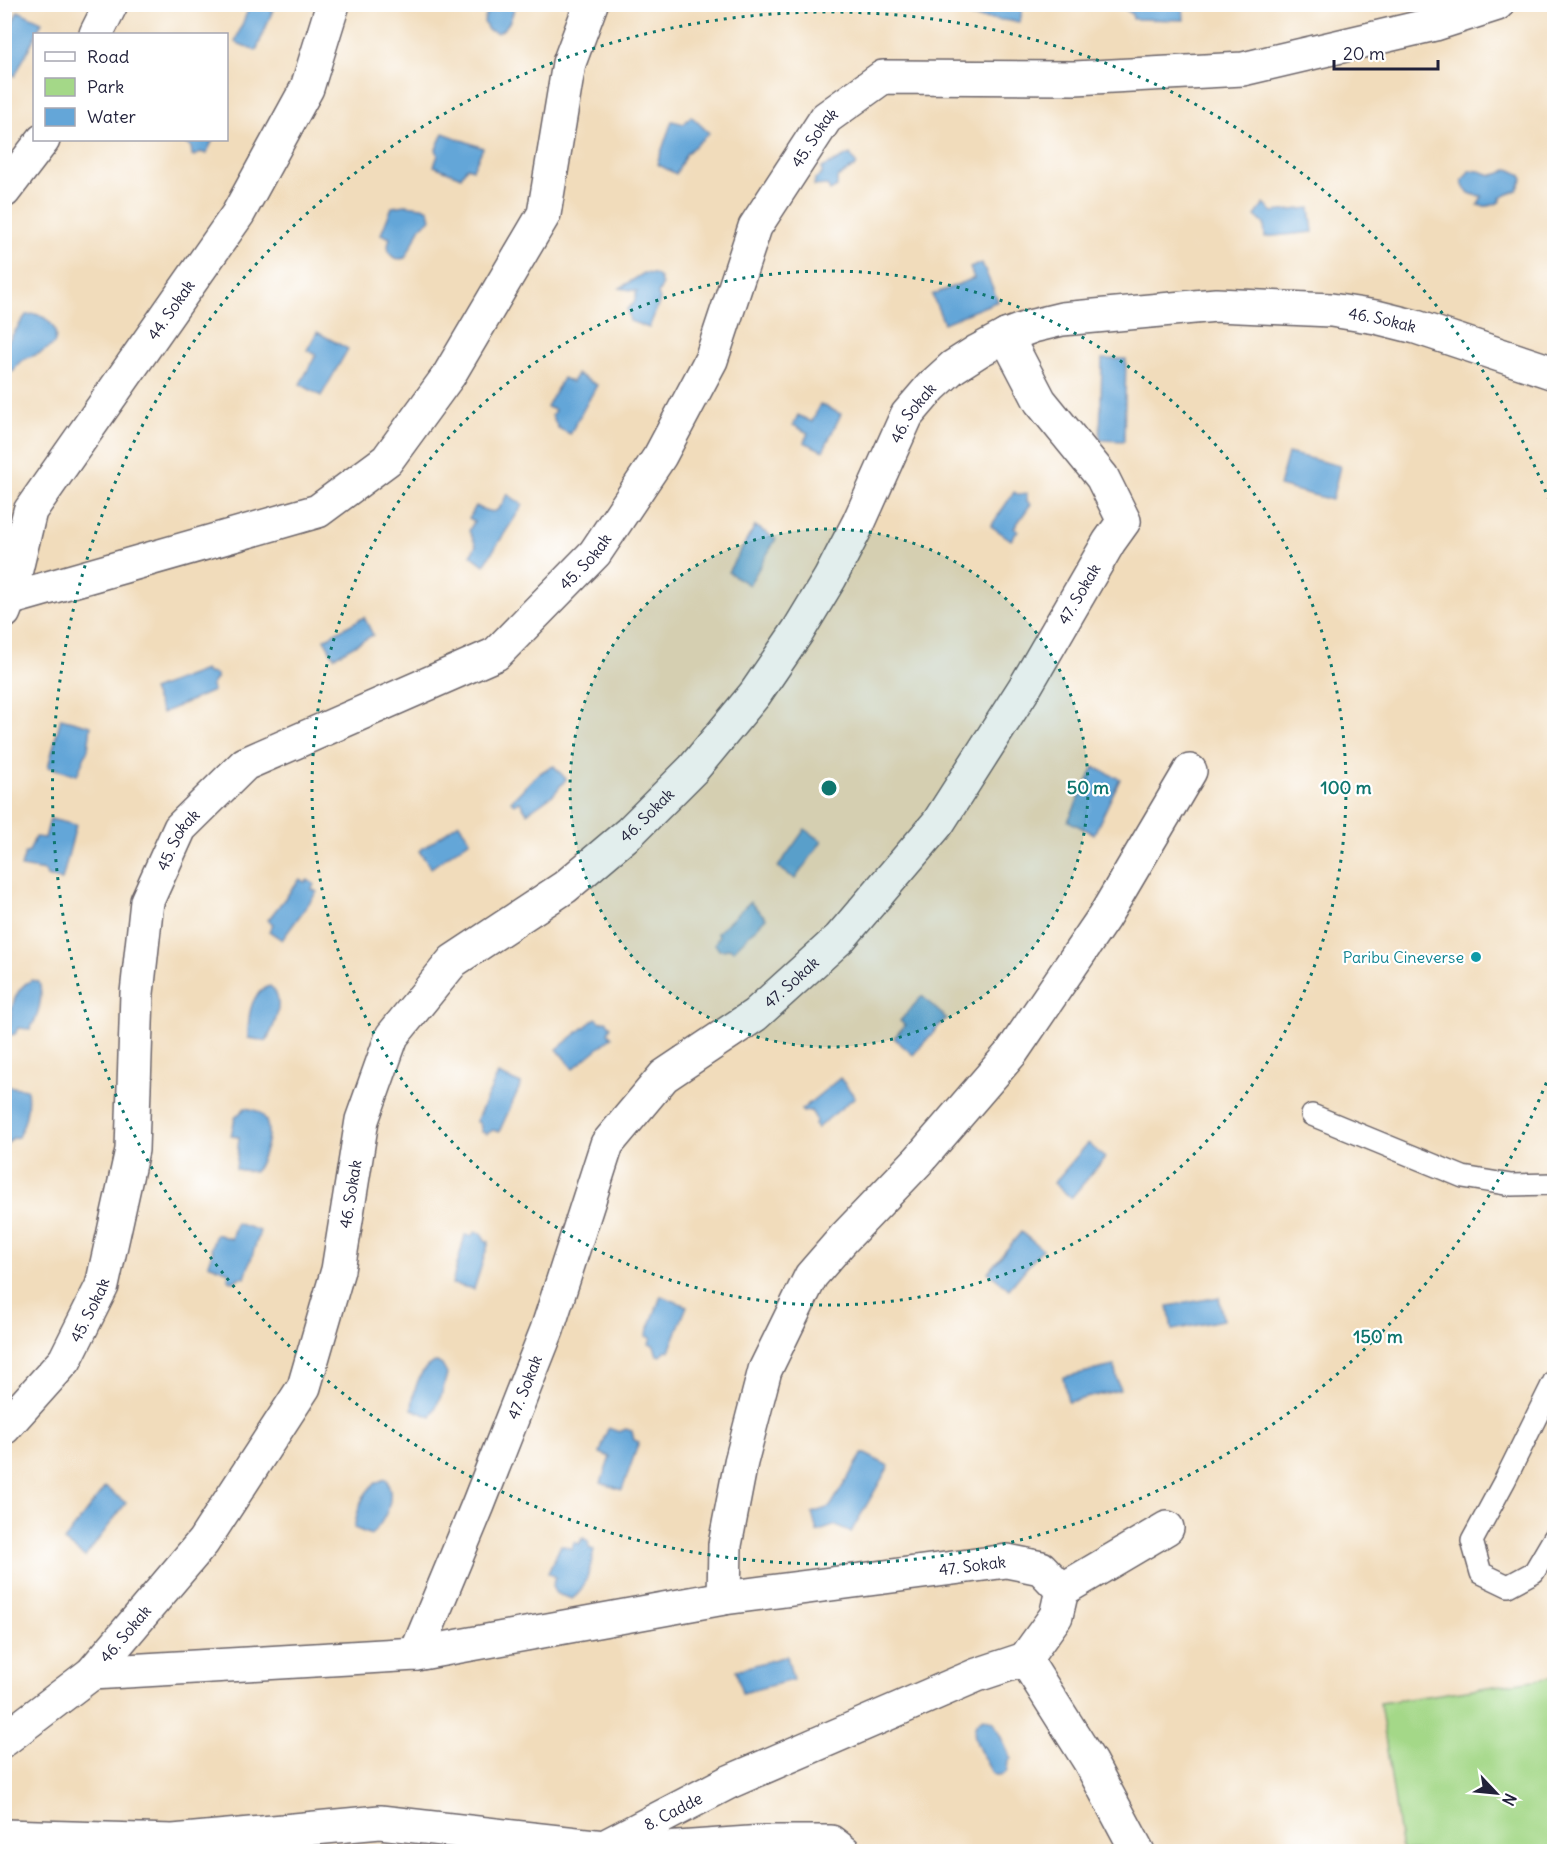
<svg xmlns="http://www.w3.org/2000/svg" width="1559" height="1856" viewBox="0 0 1559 1856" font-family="Delius,sans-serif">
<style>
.green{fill:#a4d888;stroke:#637d62;stroke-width:1.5}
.water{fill:#64a6d8;stroke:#43648a;stroke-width:1.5}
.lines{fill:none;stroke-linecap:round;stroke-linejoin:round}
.service-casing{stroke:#6a6368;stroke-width:24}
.minor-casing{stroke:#6a6368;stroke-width:36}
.service{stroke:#fff;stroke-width:21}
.minor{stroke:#fff;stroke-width:33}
.ring{fill:none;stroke:#0f766e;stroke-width:3;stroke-dasharray:3 6}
.culture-dot{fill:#0f9aa8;stroke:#fff;stroke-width:2}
.labels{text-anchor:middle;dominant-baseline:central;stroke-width:4.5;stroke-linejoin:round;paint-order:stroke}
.street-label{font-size:16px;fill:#22223b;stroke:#fff}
.culture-label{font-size:16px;fill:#0d838f;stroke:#fff;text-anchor:end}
.centre{fill:#0f766e;stroke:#fff;stroke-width:3}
.ring-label{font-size:18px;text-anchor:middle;font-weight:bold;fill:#0f766e;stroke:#fff;stroke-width:4.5;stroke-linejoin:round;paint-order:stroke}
</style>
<rect width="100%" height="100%" fill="#fff"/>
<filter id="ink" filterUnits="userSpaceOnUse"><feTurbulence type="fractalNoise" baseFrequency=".0167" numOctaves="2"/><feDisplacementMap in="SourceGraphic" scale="12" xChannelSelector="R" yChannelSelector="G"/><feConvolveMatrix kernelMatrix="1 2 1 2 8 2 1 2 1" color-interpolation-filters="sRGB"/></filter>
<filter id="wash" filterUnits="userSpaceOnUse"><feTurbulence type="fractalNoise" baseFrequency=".008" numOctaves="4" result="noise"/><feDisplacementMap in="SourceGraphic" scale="24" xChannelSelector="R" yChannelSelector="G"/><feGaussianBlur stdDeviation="1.35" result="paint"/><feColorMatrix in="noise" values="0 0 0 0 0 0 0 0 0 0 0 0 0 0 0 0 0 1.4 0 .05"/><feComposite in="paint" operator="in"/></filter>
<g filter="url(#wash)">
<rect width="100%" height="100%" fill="#f1dcbb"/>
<path class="green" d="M1554 1677V1851H1402L1380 1703Z"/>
<path class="water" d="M1009 4 1023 6 1020 22 972 17 974 5Z
M250 5H275L256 51 235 42Z
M486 5H515C512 17 510 26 498 33L488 30 484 22 486 15 491 10Z
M1127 5H1183L1184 20 1133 19 1132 14 1126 10Z
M18 11 42 22 15 76 5 71V39Z
M691 116 709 133 686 154 676 174 657 164 672 121 684 124Z
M443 133 483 148 473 169 467 167 461 177 434 166 438 155 436 149Z
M188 140H213L206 154 201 152 194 156 192 155 191 147 186 144Z
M850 154 857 165 837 178V187L830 191 827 185 814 186 815 179 822 174V168Z
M1509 169 1520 174 1523 179 1517 190 1500 198 1501 201C1493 206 1486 208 1478 205L1482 196C1471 195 1464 193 1462 181L1469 171C1487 167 1485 183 1509 169Z
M1264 204 1273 212 1310 208 1313 232 1265 237 1264 224 1255 216Z
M406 205 422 207 429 210 431 219 421 227 405 258C391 262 385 250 390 238L381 234 392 207Z
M982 263 998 301 944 323 932 295 974 278 970 268Z
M644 273 654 274 660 278 662 286 658 294 660 300 649 328 630 321 627 309 634 303 637 291 620 288Z
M35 314C48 317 60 329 54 344 50 347 46 350 42 352 31 358 19 358 14 371L9 373 5 367V346L26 315Z
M317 332 348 349 321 396 300 384 316 355 307 350Z
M1102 359H1126L1124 441 1100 440Z
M577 374 597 385 570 434 558 428 552 416 555 410 547 407 563 378 572 382Z
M820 404 841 414 823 451 804 442 808 433 793 425 798 415 812 422Z
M1288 453 1340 466 1332 500 1279 486Z
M1014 492 1019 495 1027 493V501L1031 504 1014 528 1018 531 1011 540 991 526Z
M507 494 523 505 484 565 471 555 476 545 469 531 474 521 469 518 476 506C495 516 499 513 507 494Z
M755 526 776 539 749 585 728 572Z
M364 617 373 635 334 657 324 639Z
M205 670 207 673 215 674 217 677 211 686 213 691 162 713 152 690Z
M61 718 91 726 88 749 77 775 48 767Z
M554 766 566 779 554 794 527 813 520 802 514 804 511 801C527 787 532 774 554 766Z
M1094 767 1120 779 1094 834 1068 821Z
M50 819 76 825 62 880 47 876 45 871 21 867 25 853 29 852 35 837 45 838Z
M459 823 470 840 431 868 419 851Z
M805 829 822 841 795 879 778 867Z
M300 879 304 882 308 880 314 884 312 889 317 892 282 940 269 931 273 924 268 920Z
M750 902 766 918 733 951 730 948 724 950H719L715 944 719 936 717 933Z
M32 980 39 982C44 996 38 1017 30 1029L18 1028 15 1034 11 1035 5 1031V1028L10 1026C11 1008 14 988 32 980Z
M270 986C286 998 275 1026 266 1041L248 1038C248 1019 249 993 270 986Z
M922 996 946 1018 913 1055 894 1038 905 1025 900 1021Z
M596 1018 601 1022 606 1021 611 1026 608 1033 612 1037 573 1069 557 1049Z
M498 1074 521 1084 499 1132 493 1130 487 1134 482 1132 480 1124 476 1121Z
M840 1078 855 1097 817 1128 814 1125 816 1122 815 1117 811 1111 803 1112 801 1110Z
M5 1086 27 1089C29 1106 27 1121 18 1137L13 1138 7 1144 5 1143Z
M245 1108C249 1109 256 1110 259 1112 277 1125 264 1157 255 1172L236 1169 239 1137 231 1136 235 1118Z
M1088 1143 1105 1158 1071 1198 1054 1183Z
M236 1223 260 1231 245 1278 240 1277 234 1282 228 1279 229 1272 208 1264 213 1250 211 1249 216 1234 231 1239Z
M475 1232 482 1234 485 1240 489 1242 474 1289 452 1284 465 1235 471 1236Z
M1021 1232 1042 1249 1009 1289 988 1272Z
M661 1296 687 1306 669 1351 666 1350 661 1356 657 1355 654 1346 649 1344 651 1338 646 1336Z
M1219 1297 1223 1320 1172 1330 1168 1306Z
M437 1362 442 1365 447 1374 441 1396 431 1417 412 1409C413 1394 419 1364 437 1362Z
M1114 1366 1120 1390 1068 1402 1063 1377Z
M608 1428 619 1432 626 1429 632 1431 634 1440 639 1442 622 1490 601 1483 610 1457 600 1453Z
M863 1453 889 1466 851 1532 836 1525 817 1532 812 1513 830 1507Z
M386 1479C397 1498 385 1521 371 1535L354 1528C358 1508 364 1484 386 1479Z
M105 1487 126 1503 85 1557 64 1541Z
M583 1538 588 1541 589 1548 594 1550C590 1567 588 1588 572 1599L557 1594 554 1591 553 1585 556 1577 548 1573 561 1545 572 1549 574 1542 579 1544Z
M787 1656 793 1680 742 1693 736 1670Z
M984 1718 994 1722 1011 1759 1008 1761 1007 1771C1004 1775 996 1777 992 1773 985 1759 961 1726 984 1718Z"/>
</g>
<g filter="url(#ink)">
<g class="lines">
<g class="service-casing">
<path id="service" d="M1312 1115 1463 1177 1511 1185 1554 1184
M1554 1381 1505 1480 1472 1541 1481 1573 1508 1586 1534 1572 1554 1538"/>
</g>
<g class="minor-casing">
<g id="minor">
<path d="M96 34 111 4"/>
<path d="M4 191 43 140"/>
<path d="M9 599 318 511 387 460 449 375 544 214 569 63 591 4"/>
<path id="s1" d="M4 612 9 599 30 511 238 214 307 88 333 4"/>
<path id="s2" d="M4 1428 65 1360 102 1286 132 1150 137 993 147 901 180 828 245 764 496 654 595 553 660 456 711 360 755 227 826 118 883 77 1075 78 1243 69 1435 24 1497 4"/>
<path d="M1062 1590 1167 1528"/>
<path d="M724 1598 725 1545 741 1462 765 1370 811 1276 844 1238 918 1161 1012 1052 1104 917 1190 771"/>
<path id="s3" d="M416 1654 478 1505 547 1330 607 1144 664 1076 755 1015 840 938 938 823 1025 687 1109 542 1124 521 1102 477 1040 401 1006 336"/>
<path d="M1025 1659 1090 1762 1138 1852"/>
<path id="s4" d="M92 1673 416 1654 724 1598 1007 1561 1041 1568 1062 1590 1056 1616 1025 1659"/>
<path id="s5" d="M4 1740 92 1673 203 1542 304 1387 338 1270 362 1120 392 1036 453 961 565 887 630 832 693 769 755 694 798 631 830 578 859 522 907 415 931 387 953 367 978 351 1006 336 1033 326 1062 319 1216 305 1331 310 1376 317 1416 327 1554 373"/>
<path id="s6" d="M4 1836 173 1841 380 1822 604 1847 729 1782 977 1675 1025 1659"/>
<path d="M604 1847 636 1851 763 1842H831L844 1852"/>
</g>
</g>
<use href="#service" class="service"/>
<use href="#minor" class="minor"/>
</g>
</g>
<circle cx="829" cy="788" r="259" fill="#0f766e" fill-opacity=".12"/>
<g class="ring">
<circle cx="829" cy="788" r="259"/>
<circle cx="829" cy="788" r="517"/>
<path d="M1553 1066A776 776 0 1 1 1553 510"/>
</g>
<circle class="culture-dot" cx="1476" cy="957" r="6"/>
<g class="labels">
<g class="street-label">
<text stroke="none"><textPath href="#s2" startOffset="1623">45. Sokak</textPath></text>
<text stroke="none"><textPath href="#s1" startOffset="350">44. Sokak</textPath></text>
<text stroke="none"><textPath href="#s5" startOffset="2160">46. Sokak</textPath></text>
<text stroke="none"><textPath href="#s5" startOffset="1656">46. Sokak</textPath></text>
<text stroke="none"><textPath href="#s2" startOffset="1137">45. Sokak</textPath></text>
<text stroke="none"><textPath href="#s3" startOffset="1278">47. Sokak</textPath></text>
<text stroke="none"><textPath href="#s5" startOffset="1170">46. Sokak</textPath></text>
<text stroke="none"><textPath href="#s2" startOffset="632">45. Sokak</textPath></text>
<text stroke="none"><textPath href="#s3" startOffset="792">47. Sokak</textPath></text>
<text stroke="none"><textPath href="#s5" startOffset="666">46. Sokak</textPath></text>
<text stroke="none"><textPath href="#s2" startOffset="147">45. Sokak</textPath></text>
<text stroke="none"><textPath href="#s3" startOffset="288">47. Sokak</textPath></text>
<text stroke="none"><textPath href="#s4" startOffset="888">47. Sokak</textPath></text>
<text stroke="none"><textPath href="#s5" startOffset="162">46. Sokak</textPath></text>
<text stroke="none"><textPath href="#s6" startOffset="680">8. Cadde</textPath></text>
</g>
<g class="culture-label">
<text x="1464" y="957">Paribu Cineverse</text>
</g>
</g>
<circle cx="829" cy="788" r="9" class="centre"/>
<g class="ring-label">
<text x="1088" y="794">50 m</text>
<text x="1346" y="794">100 m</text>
<text x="1378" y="1343">150 m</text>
</g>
<rect width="1559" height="1856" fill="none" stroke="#fff" stroke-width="24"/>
<rect x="33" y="33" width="195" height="108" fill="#ffffff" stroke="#a7a7b1" stroke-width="1.5"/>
<rect x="45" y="52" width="30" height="9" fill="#ffffff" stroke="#a7a7b1" stroke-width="1.5"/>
<text x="87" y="63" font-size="18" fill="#22223b">Road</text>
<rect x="45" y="78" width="30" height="18" fill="#a4d888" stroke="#a7a7b1" stroke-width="1.5"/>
<text x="87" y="93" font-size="18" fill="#22223b">Park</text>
<rect x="45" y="108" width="30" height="18" fill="#64a6d8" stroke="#a7a7b1" stroke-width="1.5"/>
<text x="87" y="123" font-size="18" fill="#22223b">Water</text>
<g transform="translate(1496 1793) rotate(116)" stroke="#ffffff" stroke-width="4.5" paint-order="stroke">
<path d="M0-4.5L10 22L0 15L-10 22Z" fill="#22223b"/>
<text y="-9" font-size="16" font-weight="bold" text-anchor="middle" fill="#22223b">N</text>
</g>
<path d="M1334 60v9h104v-9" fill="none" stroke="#22223b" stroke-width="3"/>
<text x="1343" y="60" font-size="18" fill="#22223b" stroke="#ffffff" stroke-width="4.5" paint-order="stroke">20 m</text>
</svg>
